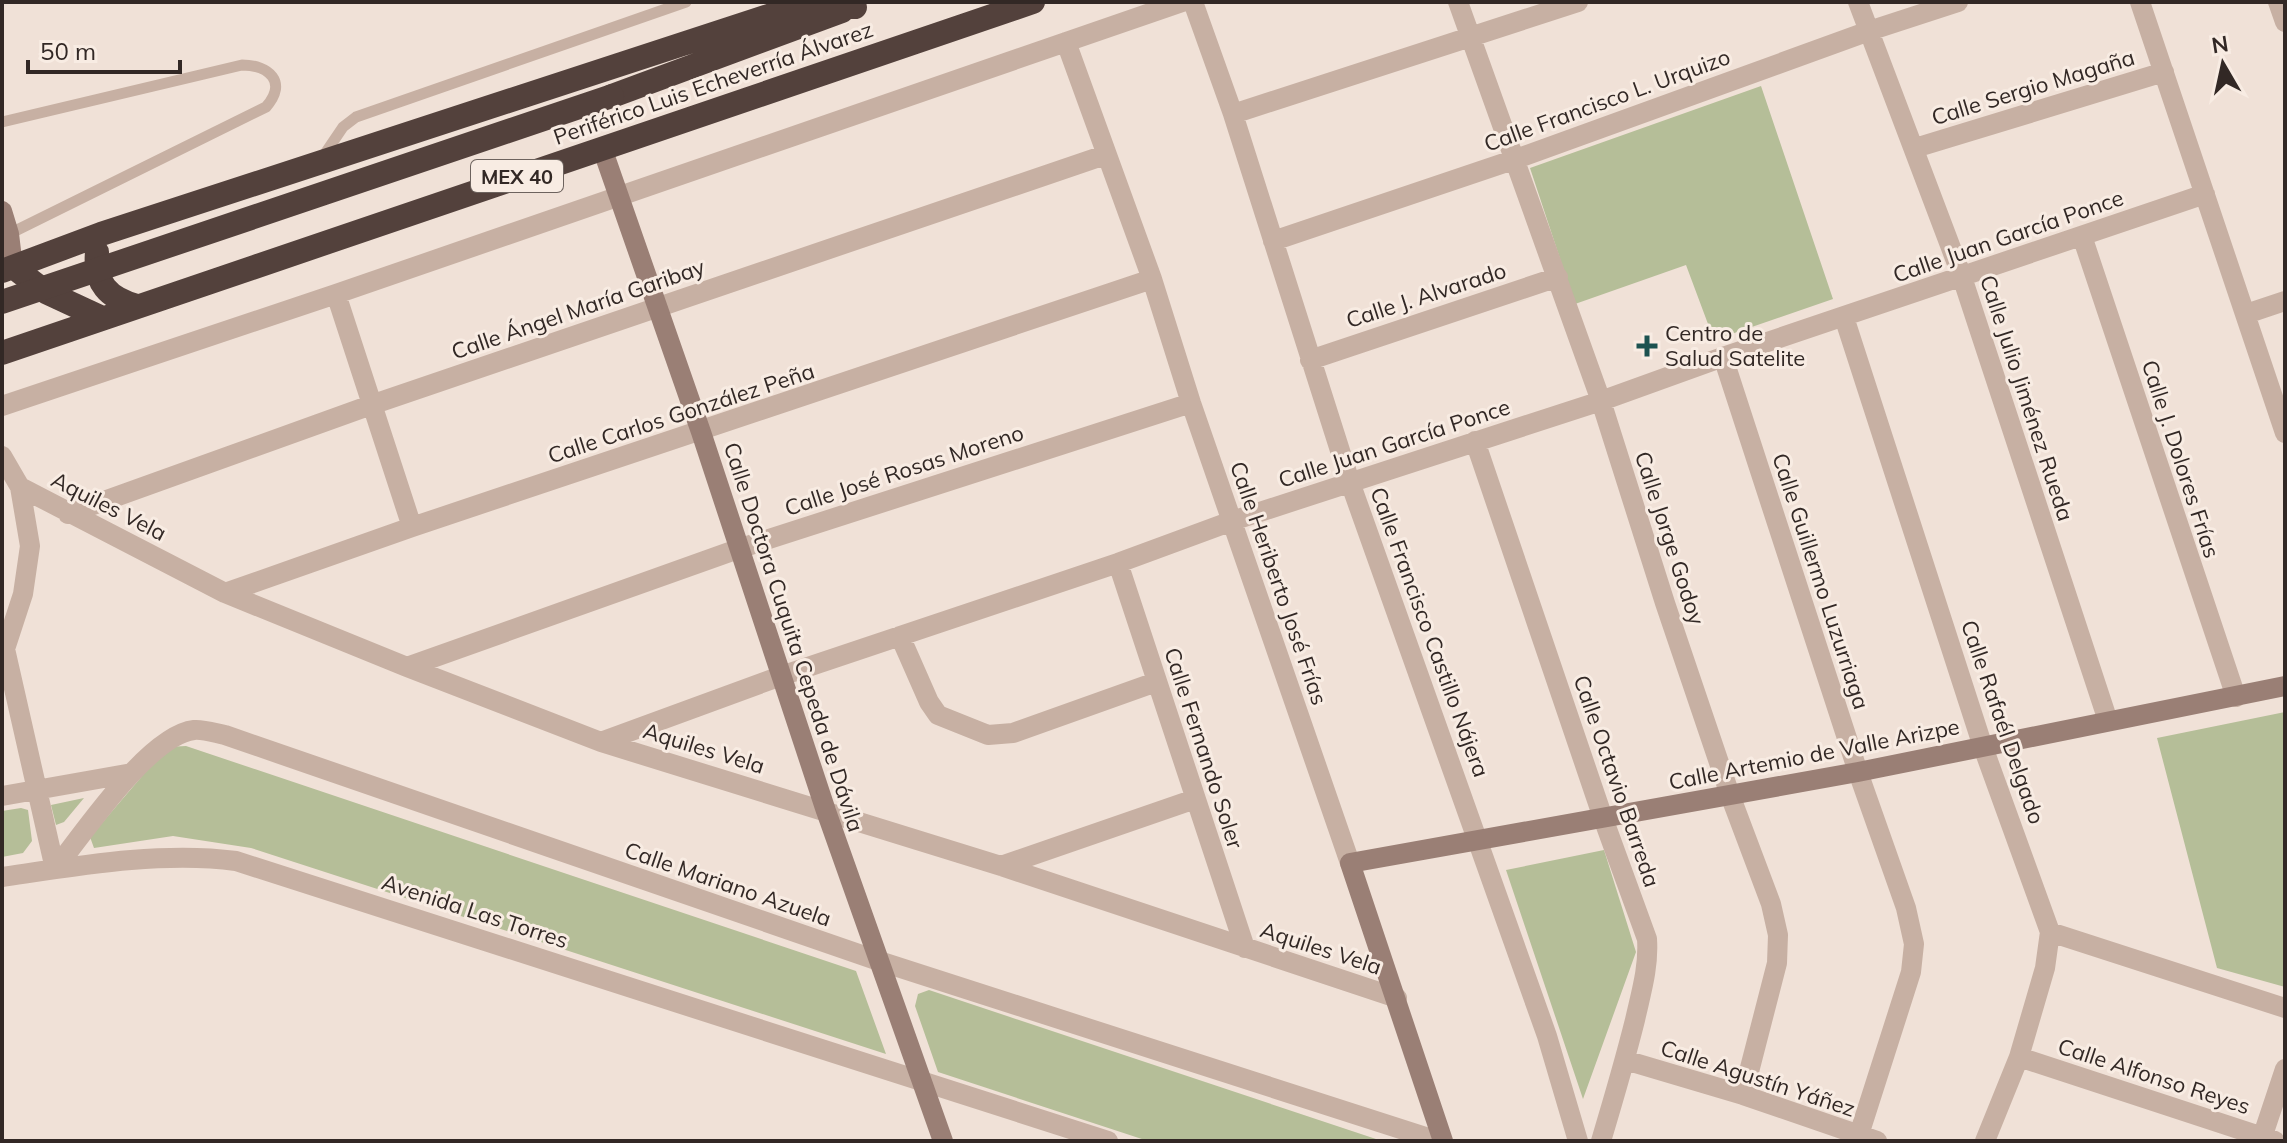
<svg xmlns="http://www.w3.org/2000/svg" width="2287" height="1143" viewBox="0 0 2287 1143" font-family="Mulish,sans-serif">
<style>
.green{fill:#b5be98}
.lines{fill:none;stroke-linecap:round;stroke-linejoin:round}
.lane{stroke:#c7b0a3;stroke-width:11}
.street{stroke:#c7b0a3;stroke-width:20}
.secondary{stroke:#9a7f75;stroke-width:20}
.highway{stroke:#53413c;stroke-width:24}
.highway-bridge{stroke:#53413c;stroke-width:24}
.poi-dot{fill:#1c5250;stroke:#f8ece3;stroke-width:3}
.labels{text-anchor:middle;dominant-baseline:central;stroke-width:6;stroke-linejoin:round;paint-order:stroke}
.shield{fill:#f8ece3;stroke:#6d635e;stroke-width:2}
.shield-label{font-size:20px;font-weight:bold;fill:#322825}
.street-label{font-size:22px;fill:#322825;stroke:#f8ece3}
.poi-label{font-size:22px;fill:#322825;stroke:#f8ece3;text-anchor:start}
</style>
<rect width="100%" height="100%" fill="#f0e1d7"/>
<path class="green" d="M1761 86 1833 299 1714 340 1686 265 1575 304 1530 168Z
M2285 712V987L2217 968 2157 738Z
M186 746 856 971 886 1054 251 848 173 836 94 848 90 837 167 747Z
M84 798 64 822 56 825 51 805Z
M21 808 28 810 32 841 23 853 2 857V811Z
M1604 850 1636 952 1583 1099 1506 870Z
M929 990 1382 1141H1148L938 1072 915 1006 918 994Z"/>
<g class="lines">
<path class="lane" d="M2 122 242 65C269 65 288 82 266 107L9 234
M322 158 343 127 356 117 686 2"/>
<path class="street" d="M1193 2 1233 114 1350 482 1547 1036 1578 1141
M1458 2 1601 401 1665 603 1730 795 1771 904 1778 935 1777 963 1743 1095
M1858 2 1962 277 2108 721
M2140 2 2285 433
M2278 2 2285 22
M1066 42 1152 279 1191 403 1350 863
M1233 114 1578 2
M1915 148 2164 72
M2082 236 2236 697
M1273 241 1516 159 1869 31 1958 2
M336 294 412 527
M2246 314 2285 301
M1844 317 1983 747 2050 932 2045 968 2019 1057 1985 1141
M1723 357 1858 772 1906 908 1914 944 1911 972 1857 1141
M1310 360 1558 277
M2 406 336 294 1182 2
M1475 441 1603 818 1647 939C1649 967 1641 993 1635 1020 1625 1060 1613 1101 1601 1141
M2 456 20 487 30 546 23 594 5 649 55 869
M20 487 225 593 407 667 601 742 1001 866 1397 998
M68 514 371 405 1105 155
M1118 563 1245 948
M225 593 412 527 1152 279
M900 636 929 702 938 715 988 735 1013 733 1156 682
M407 667 738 549 1191 403
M601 742 781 676 1118 563 1232 521 1601 401 1723 357 2205 194
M2 796 132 773
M1001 866 1195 799
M55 869C83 834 149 735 194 730 203 729 215 733 225 735L879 961 1438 1141
M2 877C77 866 161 851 236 861L1108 1141
M2050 932 2285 1008
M2019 1057 2275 1141
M1625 1060 1743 1095 1877 1141
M2261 1141 2285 1069"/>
<path class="secondary" d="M602 148 701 432 826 811 943 1141
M2 211 9 234 13 267
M1443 1141 1350 863 1858 772 2285 686"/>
<path class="highway" d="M612 96 842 11
M97 252C94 283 108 298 137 306
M13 267 46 292 102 318
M2 271 101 234 799 6 855 7
M2 353 1033 2"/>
<path class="highway-bridge" d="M2 302 612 96"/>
</g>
<path class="poi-dot" d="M1643 334h8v8h8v8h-8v8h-8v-8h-8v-8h8z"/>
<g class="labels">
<rect class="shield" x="471" y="160" width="92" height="32" rx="6"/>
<g class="shield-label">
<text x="517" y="176">MEX 40</text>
</g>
<g class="street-label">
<text transform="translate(713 83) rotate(-19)">Periférico Luis Echeverría Álvarez</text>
<text transform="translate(2033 87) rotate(-17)">Calle Sergio Magaña</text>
<text transform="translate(1607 100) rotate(-20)">Calle Francisco L. Urquizo</text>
<text transform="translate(2008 236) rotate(-19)">Calle Juan García Ponce</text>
<text transform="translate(1426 295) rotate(-18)">Calle J. Alvarado</text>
<text transform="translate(578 309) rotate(-19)">Calle Ángel María Garibay</text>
<text transform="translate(2027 398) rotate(72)">Calle Julio Jiménez Rueda</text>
<text transform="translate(681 413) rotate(-18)">Calle Carlos González Peña</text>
<text transform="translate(1394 443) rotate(-18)">Calle Juan García Ponce</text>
<text transform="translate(2181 459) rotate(72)">Calle J. Dolores Frías</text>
<text transform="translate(904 470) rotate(-18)">Calle José Rosas Moreno</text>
<text transform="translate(109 506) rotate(27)">Aquiles Vela</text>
<text transform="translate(1670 538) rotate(72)">Calle Jorge Godoy</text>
<text transform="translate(1821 581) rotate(72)">Calle Guillermo Luzurriaga</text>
<text transform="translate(1279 583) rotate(71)">Calle Heriberto José Frías</text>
<text transform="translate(1430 632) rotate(70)">Calle Francisco Castillo Nájera</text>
<text transform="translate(794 637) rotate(72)">Calle Doctora Cuquita Cepeda de Dávila</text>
<text transform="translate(2003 722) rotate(71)">Calle Rafaél Delgado</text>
<text transform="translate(704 748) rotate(17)">Aquiles Vela</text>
<text transform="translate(1204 748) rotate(72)">Calle Fernando Soler</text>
<text transform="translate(1814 754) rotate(-11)">Calle Artemio de Valle Arizpe</text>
<text transform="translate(1617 781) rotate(71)">Calle Octavio Barreda</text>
<text transform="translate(728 884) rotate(19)">Calle Mariano Azuela</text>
<text transform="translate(475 911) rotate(18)">Avenida Las Torres</text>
<text transform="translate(1321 948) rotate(18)">Aquiles Vela</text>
<text transform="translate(2154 1076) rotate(18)">Calle Alfonso Reyes</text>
<text transform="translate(1758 1078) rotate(18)">Calle Agustín Yáñez</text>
</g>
<g class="poi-label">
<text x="1665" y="333">Centro de<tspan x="1665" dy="25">Salud Satelite</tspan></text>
</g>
</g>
<rect width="2287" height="1143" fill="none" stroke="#322825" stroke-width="8"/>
<g transform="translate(2223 64) rotate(351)" stroke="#f8ece3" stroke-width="6" paint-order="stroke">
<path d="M0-6L14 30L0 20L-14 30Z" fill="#322825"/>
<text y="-12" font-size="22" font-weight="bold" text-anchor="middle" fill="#322825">N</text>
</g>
<path d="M28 60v12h152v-12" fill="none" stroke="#322825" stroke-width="4"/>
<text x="40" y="60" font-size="24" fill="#322825" stroke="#f8ece3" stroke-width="6" paint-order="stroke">50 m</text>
</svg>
